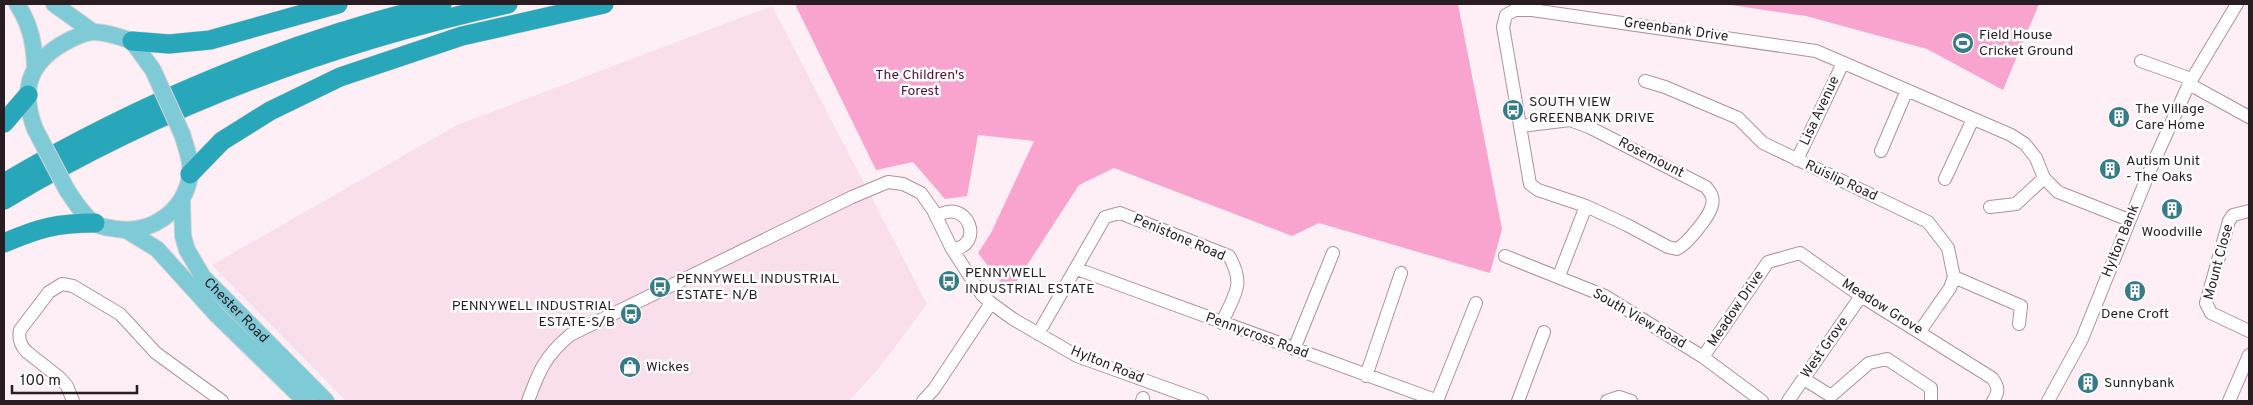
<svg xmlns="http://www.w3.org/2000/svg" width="2253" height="405" viewBox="0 0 2253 405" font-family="Overpass,sans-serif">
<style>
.built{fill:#f9dfeb}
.green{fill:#f9a4ce}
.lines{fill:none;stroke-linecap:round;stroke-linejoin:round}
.minor-casing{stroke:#b1919f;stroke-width:14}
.major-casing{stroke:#d4d2d3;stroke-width:18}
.highway-casing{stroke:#d4d2d3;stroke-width:20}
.minor{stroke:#fff;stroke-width:12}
.major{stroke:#7ecad6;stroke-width:16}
.highway{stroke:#28a7bb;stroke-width:19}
.major-bridge-casing{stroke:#d4d2d3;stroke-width:18;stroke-linecap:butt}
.major-bridge{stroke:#7ecad6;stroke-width:16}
.labels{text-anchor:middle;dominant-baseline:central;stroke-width:5;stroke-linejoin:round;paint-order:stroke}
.street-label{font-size:14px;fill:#291c22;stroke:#fff}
.poi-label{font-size:14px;fill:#291c22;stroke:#fff;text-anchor:start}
.park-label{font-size:14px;fill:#5a0e3b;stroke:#fff}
</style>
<rect width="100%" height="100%" fill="#fdeff5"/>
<path class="built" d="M772 6 927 304 880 367 849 401H346L212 265 457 125Z"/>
<path class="green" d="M795 4H1458L1502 229 1490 273 1319 223 1292 236 1114 168 1079 185 1009 293 978 253 991 233 1034 141 978 135 967 196 945 199 913 162 876 170Z
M1724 4H2039L2003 90 1927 49 1806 16Z"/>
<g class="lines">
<g class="minor-casing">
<path id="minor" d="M2141 61 2191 79
M1645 81 1665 87 1738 118 1763 143 1928 222 1948 248 1954 277 1950 288 1920 331
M2189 84 2249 117
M1521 126 1570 120 1589 127 1706 187C1711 193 1714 198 1712 205 1710 216 1687 244 1677 249L1668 247 1627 225 1586 206 1538 190 1530 184 1503 27 1506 15 1515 10H1532L1816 51 2011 135 2025 144 2036 158 2044 178 2058 192 2129 220
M1881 151 1907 90
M1797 160 1843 63
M1945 179 1973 119
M1990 207 2016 204 2044 178
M2249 211 2233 215 2229 221 2206 303 2211 313 2249 331
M936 217C968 195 986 247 952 249
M1505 256 1605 296 1703 357 1762 401
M1077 269 1438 401
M1559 276 1586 206
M1954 277 2021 306 2019 324
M1038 334 1105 217 1120 213 1229 256C1246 286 1234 294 1222 323
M1294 349 1333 253
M1703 357 1768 262 1800 253 1861 296 1992 378C1999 387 1999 392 1993 401
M1366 376 1401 273
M1804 379 1831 396 1869 363 1887 359 1931 388V401
M73 401 67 386 60 378 27 352C20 345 18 339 20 330L49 292 62 284 73 286 120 314 156 353 222 401
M528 401C539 371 545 356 570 335L852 197 888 182 903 184 921 193 933 210 952 249 982 295 991 303 1013 319 1077 356 1202 401
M923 401 934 389 991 303
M1142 401 1143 398
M1437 401 1476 303
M1518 401 1544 332
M1607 401 1619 397 1631 401
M1788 401 1861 296
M2048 401 2082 339 2150 170 2189 84 2237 4
M2229 401 2249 355"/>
</g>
<g class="major-casing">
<g id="major">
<path d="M17 4C30 24 34 42 35 66"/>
<path d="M54 4 93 32"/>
<path d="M35 129C21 92 27 65 62 44 71 39 84 32 94 32 107 32 120 37 132 41L153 70"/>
<path d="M67 190C75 202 83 215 94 223 100 227 110 228 117 229 152 234 184 211 190 176 192 162 186 147 182 134"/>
<path id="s1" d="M182 200 183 236 187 250 203 277 326 401"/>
<path d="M126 230 157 249 216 314 305 401"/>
</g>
</g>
<g class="highway-casing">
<path id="highway" d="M132 41 169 44 210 40 338 4
M4 123 28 95
M190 174 222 141 270 111 340 77 462 36 604 4
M4 183C139 103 290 40 442 4
M4 200C159 107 331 43 508 4
M4 243C39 228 57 223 95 223"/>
</g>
<use href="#minor" class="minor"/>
<use href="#major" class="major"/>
<use href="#highway" class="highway"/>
<g class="major-bridge-casing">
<path id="major-bridge" d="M153 70 182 134
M35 129 67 190"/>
</g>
<use href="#major-bridge" class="major-bridge"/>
</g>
<defs>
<g id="stadium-disc" transform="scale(1.125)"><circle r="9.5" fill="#357b88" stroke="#fff"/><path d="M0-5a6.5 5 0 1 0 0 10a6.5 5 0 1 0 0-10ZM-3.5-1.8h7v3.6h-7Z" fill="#fff"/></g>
<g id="bus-disc" transform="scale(1.125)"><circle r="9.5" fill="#357b88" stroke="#fff"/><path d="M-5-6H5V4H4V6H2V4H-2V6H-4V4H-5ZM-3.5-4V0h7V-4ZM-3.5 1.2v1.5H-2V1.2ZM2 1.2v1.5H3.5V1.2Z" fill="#fff"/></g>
<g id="building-disc" transform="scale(1.125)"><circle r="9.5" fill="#357b88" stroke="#fff"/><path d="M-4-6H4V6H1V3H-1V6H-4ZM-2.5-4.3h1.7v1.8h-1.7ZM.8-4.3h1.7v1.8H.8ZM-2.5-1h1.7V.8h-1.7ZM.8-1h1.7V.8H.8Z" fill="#fff"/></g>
<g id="shop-disc" transform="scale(1.125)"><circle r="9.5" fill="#357b88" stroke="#fff"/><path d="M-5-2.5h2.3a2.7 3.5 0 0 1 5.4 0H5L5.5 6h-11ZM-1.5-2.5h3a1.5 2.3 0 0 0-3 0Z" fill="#fff"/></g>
</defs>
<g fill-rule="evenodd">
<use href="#stadium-disc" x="1963" y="43"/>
<use href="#bus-disc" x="1513" y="110"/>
<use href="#building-disc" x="2119" y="117"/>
<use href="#building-disc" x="2110" y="169"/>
<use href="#building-disc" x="2172" y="209"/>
<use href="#bus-disc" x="949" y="281"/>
<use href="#bus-disc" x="660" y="287"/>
<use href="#building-disc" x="2135" y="291"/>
<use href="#bus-disc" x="631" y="314"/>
<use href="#shop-disc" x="630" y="367"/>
<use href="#building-disc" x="2088" y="383"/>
</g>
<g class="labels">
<g class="street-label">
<text transform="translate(1676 30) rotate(8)">Greenbank Drive</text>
<text transform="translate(1820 111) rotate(-65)">Lisa Avenue</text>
<text transform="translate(1651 158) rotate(27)">Rosemount</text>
<text transform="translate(1841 181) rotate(25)">Ruislip Road</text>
<text transform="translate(1179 238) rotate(23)">Penistone Road</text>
<text transform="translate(2121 241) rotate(-68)">Hylton Bank</text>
<text transform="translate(2219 262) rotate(-75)">Mount Close</text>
<text transform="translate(1882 307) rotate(32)">Meadow Grove</text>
<text transform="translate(1736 309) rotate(-56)">Meadow Drive</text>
<text stroke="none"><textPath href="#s1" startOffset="129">Chester Road</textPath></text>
<text transform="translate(1639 319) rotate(30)">South View Road</text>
<text transform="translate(1257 336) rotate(20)">Pennycross Road</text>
<text transform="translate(1825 348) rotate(-55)">West Grove</text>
<text transform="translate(1107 365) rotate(22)">Hylton Road</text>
</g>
<g class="poi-label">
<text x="1979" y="35">Field House<tspan x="1979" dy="16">Cricket Ground</tspan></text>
<text x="1529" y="102">SOUTH VIEW<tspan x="1529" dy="16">GREENBANK DRIVE</tspan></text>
<text x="2135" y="109">The Village<tspan x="2135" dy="16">Care Home</tspan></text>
<text x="2126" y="161">Autism Unit<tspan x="2126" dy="16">- The Oaks</tspan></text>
<text x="2172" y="232" text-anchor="middle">Woodville</text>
<text x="965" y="273">PENNYWELL<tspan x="965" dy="16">INDUSTRIAL ESTATE</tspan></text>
<text x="676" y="279">PENNYWELL INDUSTRIAL<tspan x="676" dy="16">ESTATE- N/B</tspan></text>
<text x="615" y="306" text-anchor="end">PENNYWELL INDUSTRIAL<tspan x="615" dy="16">ESTATE-S/B</tspan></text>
<text x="2135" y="314" text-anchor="middle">Dene Croft</text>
<text x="646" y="367">Wickes</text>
<text x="2104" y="383">Sunnybank</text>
</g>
<g class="park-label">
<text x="920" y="75">The Children's<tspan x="920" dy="16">Forest</tspan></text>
</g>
</g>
<rect width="2253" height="405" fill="none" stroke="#291c22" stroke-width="10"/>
<path d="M12 385v8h125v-8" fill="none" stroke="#291c22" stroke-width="2.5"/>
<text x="20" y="385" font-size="15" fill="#291c22" stroke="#ffffff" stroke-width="4" paint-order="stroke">100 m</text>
</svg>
